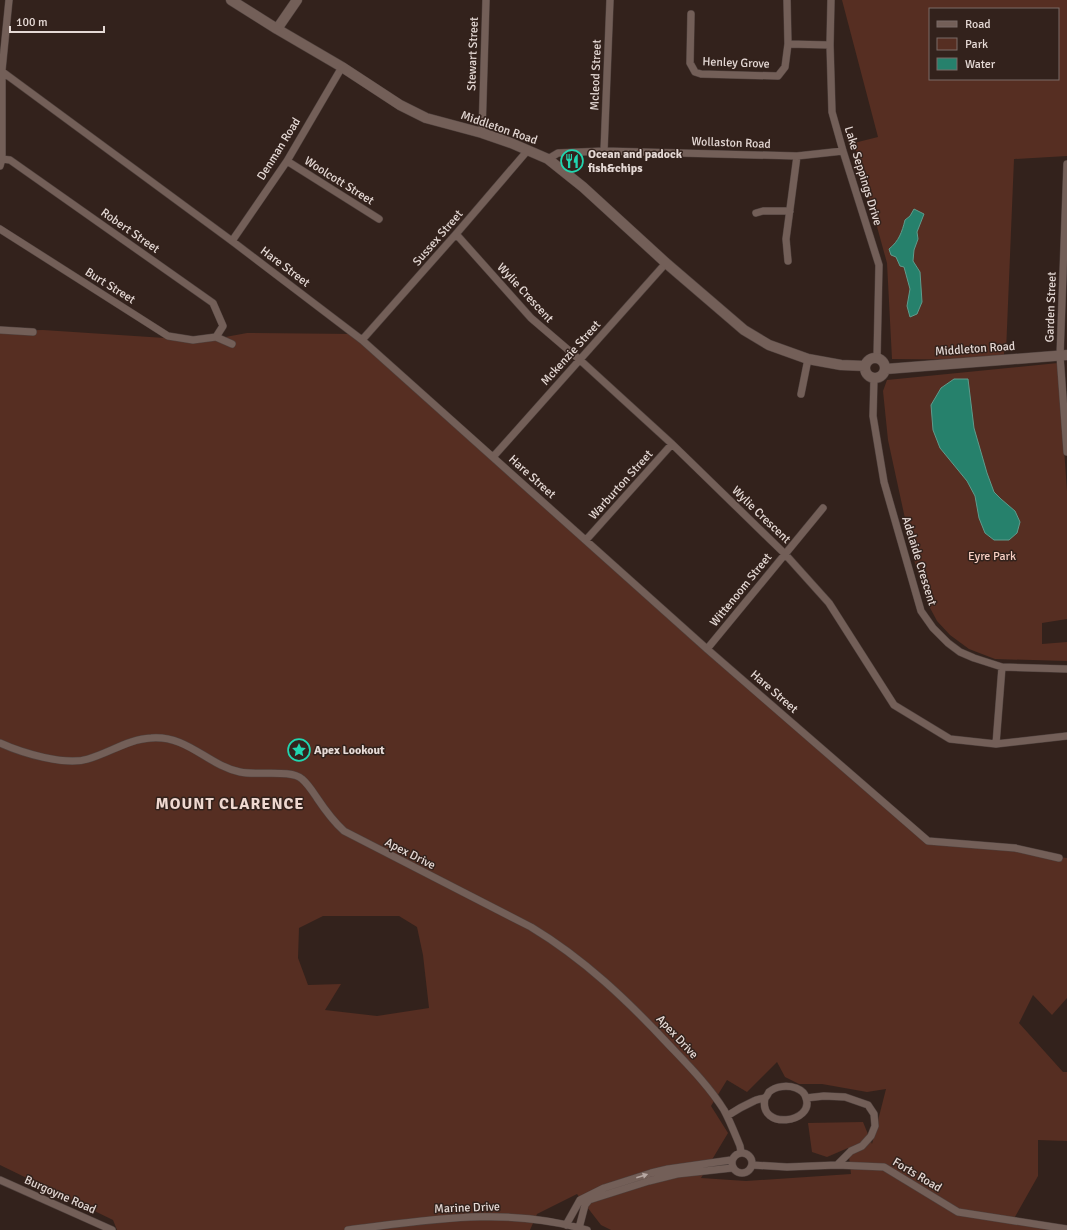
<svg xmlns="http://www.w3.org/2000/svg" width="1067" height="1230" viewBox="0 0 1067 1230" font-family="Signika,sans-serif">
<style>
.green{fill:#562e22;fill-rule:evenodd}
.water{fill:#26816c;stroke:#5f9b8c}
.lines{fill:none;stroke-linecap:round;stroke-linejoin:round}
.street-casing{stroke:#4f413d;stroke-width:8}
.secondary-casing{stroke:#4f413d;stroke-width:11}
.street{stroke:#735f58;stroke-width:7}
.secondary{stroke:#735f58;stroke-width:10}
.oneway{fill:#b7a8a3}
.labels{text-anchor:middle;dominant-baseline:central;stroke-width:3;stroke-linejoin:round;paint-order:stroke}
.street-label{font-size:12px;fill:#e5d9d5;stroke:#33221c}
.poi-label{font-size:12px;font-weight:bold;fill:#e5d9d5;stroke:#33221c;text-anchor:start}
.park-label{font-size:12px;fill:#f6cec2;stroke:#33221c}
.district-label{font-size:16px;font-weight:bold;letter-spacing:1px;fill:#efd8d0;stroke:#33221c}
</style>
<rect width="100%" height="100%" fill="#33221c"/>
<path class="green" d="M842 0H1067V156L1014 159 1006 352H1004V360L892 359 887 263 854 143 878 137ZM930 9H1058V79H930Z
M43 330 165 338 193 343 247 333 354 334 926 839 1067 858V998L1052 1015 1033 995 1019 1023 1063 1072H1067V1141L1038 1140V1176L1012 1222 1049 1230H611L601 1225 577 1194 537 1214 530 1230H117L113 1220 0 1165V331ZM323 916H399L417 927 423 955 429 1008 377 1016 325 1010 341 984 308 985 298 958 299 928ZM777 1062 785 1077 799 1084H822L867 1092 886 1089 872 1144 863 1122 808 1123 812 1152 827 1157 848 1148 851 1174 746 1181 701 1178 728 1133 711 1106 727 1080 747 1092Z
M1058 363 1067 491V619L1042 623V644L1067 642V661L995 659 969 649 950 635 937 621 928 604 914 560 888 440 883 391 887 380Z"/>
<path class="water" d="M914 209 924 214 917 232 918 239 914 250 913 261 920 272 922 302 917 314 910 317 907 306 910 289 904 267 900 266 896 257 891 255 889 249C899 241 902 232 905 220L910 216Z
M954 379H968L974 428 987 473 994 492 1001 499 1015 511 1020 522 1017 533 1009 540H994L985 533 979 518 975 496 967 481 940 448 933 430 931 405 941 388Z"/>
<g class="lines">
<g class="street-casing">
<path id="street" d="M831 0 830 45 832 112 843 151 879 265 877 358
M691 14 690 63 695 72 701 74 778 76 785 67 788 44 787 0
M788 44 830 45
M0 70 232 241 362 340 707 649 928 841 1015 848 1059 858
M482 133 486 0
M604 151 610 0
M2 159 10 160 213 303 223 326 216 337
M548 159 558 153 604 151 797 156 843 151
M287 161 379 219
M1067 164 1060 356 1067 452
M0 166 2 159V70L9 0
M756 213 763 211H790
M0 229 168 336 193 340 216 337 232 344
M456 234 531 318 580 360 672 444 785 554 829 603 894 705 950 739 996 744 1067 736
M232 241 287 161 342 67
M788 261 786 239 797 156
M0 330 33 332
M362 340 456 234 528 150
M874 378 873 416 884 482 921 611 933 628 948 643 960 652 974 658 1002 667 1067 669
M801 394 808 359
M493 457 666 263
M586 540 672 444
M707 649 823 508
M0 743C22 753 65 766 88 759 109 753 129 739 151 738 188 735 207 765 240 772 257 776 291 769 302 779 308 784 313 792 317 798 325 810 333 821 344 831L531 927C584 959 627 1000 669 1045 688 1065 709 1086 724 1110 730 1121 735 1134 740 1146L741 1152
M996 744 1002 667
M806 1098 824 1096 845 1097 868 1105 874 1114 875 1126 871 1136 862 1146 851 1151 837 1165
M727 1116C736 1110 745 1105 754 1101 757 1099 763 1099 766 1097 767 1096 768 1094 769 1092 776 1086 787 1085 796 1088 801 1090 805 1093 806 1098 815 1123 758 1131 765 1098
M732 1163a10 10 0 1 1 20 0a10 10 0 1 1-20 0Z
M752 1165 787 1167 837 1165 884 1167 958 1212 1067 1229
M0 1180 112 1230
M566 1225 580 1200 604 1188 651 1173 668 1169 731 1160
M579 1228 585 1205 589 1200 649 1181 677 1174 732 1168
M348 1230C429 1220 507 1206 587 1230"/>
</g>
<g class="secondary-casing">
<path id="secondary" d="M231 0 277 29 342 67 400 105 426 118 482 133 511 143 548 159 583 187 666 263 744 330 769 345 808 359 841 365 865 366
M277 29 297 0
M865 368a10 10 0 1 1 20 0a10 10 0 1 1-20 0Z
M886 369 1067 355"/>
</g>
<use href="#street" class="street"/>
<use href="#secondary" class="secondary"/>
</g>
<defs><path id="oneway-solid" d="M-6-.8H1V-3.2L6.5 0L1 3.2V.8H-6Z"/></defs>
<use class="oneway" href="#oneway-solid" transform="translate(642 1176) rotate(-18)"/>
<defs>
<g id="restaurant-ring" transform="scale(1.15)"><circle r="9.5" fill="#33221c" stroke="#21d5af" stroke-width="1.5"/><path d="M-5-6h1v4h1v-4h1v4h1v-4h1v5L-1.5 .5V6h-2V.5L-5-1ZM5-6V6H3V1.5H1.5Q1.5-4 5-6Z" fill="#21d5af"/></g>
<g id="sight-ring" transform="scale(1.15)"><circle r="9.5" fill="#33221c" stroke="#21d5af" stroke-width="1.5"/><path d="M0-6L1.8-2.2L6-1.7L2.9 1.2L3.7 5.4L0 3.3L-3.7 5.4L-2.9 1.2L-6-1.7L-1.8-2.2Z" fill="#21d5af"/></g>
</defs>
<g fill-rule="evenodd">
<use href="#restaurant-ring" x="572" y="161"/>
<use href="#sight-ring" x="299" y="750"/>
</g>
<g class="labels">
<g class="street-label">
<text transform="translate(473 54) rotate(-88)">Stewart Street</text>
<text transform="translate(736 63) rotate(2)">Henley Grove</text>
<text transform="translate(596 75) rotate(-88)">Mcleod Street</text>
<text transform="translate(499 128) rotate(19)">Middleton Road</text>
<text transform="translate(731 143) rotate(2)">Wollaston Road</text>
<text transform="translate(279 149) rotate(-58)">Denman Road</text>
<text transform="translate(863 176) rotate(73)">Lake Seppings Drive</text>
<text transform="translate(339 181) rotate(32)">Woolcott Street</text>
<text transform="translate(130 231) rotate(35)">Robert Street</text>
<text transform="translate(438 238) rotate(-49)">Sussex Street</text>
<text transform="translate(285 267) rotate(37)">Hare Street</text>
<text transform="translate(110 286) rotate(32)">Burt Street</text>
<text transform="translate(525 293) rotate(47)">Wylie Crescent</text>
<text transform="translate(1051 307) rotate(-88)">Garden Street</text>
<text transform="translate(975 349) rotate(-4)">Middleton Road</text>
<text transform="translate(571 353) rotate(-48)">Mckenzie Street</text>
<text transform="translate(532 477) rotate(42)">Hare Street</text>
<text transform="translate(621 485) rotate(-48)">Warburton Street</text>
<text transform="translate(761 515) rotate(44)">Wylie Crescent</text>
<text transform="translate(919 561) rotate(73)">Adelaide Crescent</text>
<text transform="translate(741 590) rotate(-51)">Wittenoom Street</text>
<text transform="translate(774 692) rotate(41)">Hare Street</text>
<text transform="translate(410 854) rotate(27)">Apex Drive</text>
<text transform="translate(677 1037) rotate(47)">Apex Drive</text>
<text transform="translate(917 1175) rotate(31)">Forts Road</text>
<text transform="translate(60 1195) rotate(24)">Burgoyne Road</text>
<text transform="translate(467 1208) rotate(-2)">Marine Drive</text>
</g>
<g class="poi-label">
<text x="588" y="154">Ocean and padock<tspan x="588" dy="14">fish&amp;chips</tspan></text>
<text x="314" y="750">Apex Lookout</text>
</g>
<g class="park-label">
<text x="992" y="556">Eyre Park</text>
</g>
<g class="district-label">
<text x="230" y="804">MOUNT CLARENCE</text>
</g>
</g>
<rect x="929" y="8" width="130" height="72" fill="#33221c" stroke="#7a6b66"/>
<rect x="937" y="21" width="20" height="6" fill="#735f58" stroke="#7a6b66"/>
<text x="965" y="28" font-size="12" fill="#e5d9d5">Road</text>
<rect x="937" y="38" width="20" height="12" fill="#562e22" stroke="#7a6b66"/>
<text x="965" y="48" font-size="12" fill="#e5d9d5">Park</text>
<rect x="937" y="58" width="20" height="12" fill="#26816c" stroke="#7a6b66"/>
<text x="965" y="68" font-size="12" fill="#e5d9d5">Water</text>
<path d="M10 26v6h94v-6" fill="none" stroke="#e5d9d5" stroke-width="2"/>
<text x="16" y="26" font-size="12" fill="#e5d9d5" stroke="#33221c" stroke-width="3" paint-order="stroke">100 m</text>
</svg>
